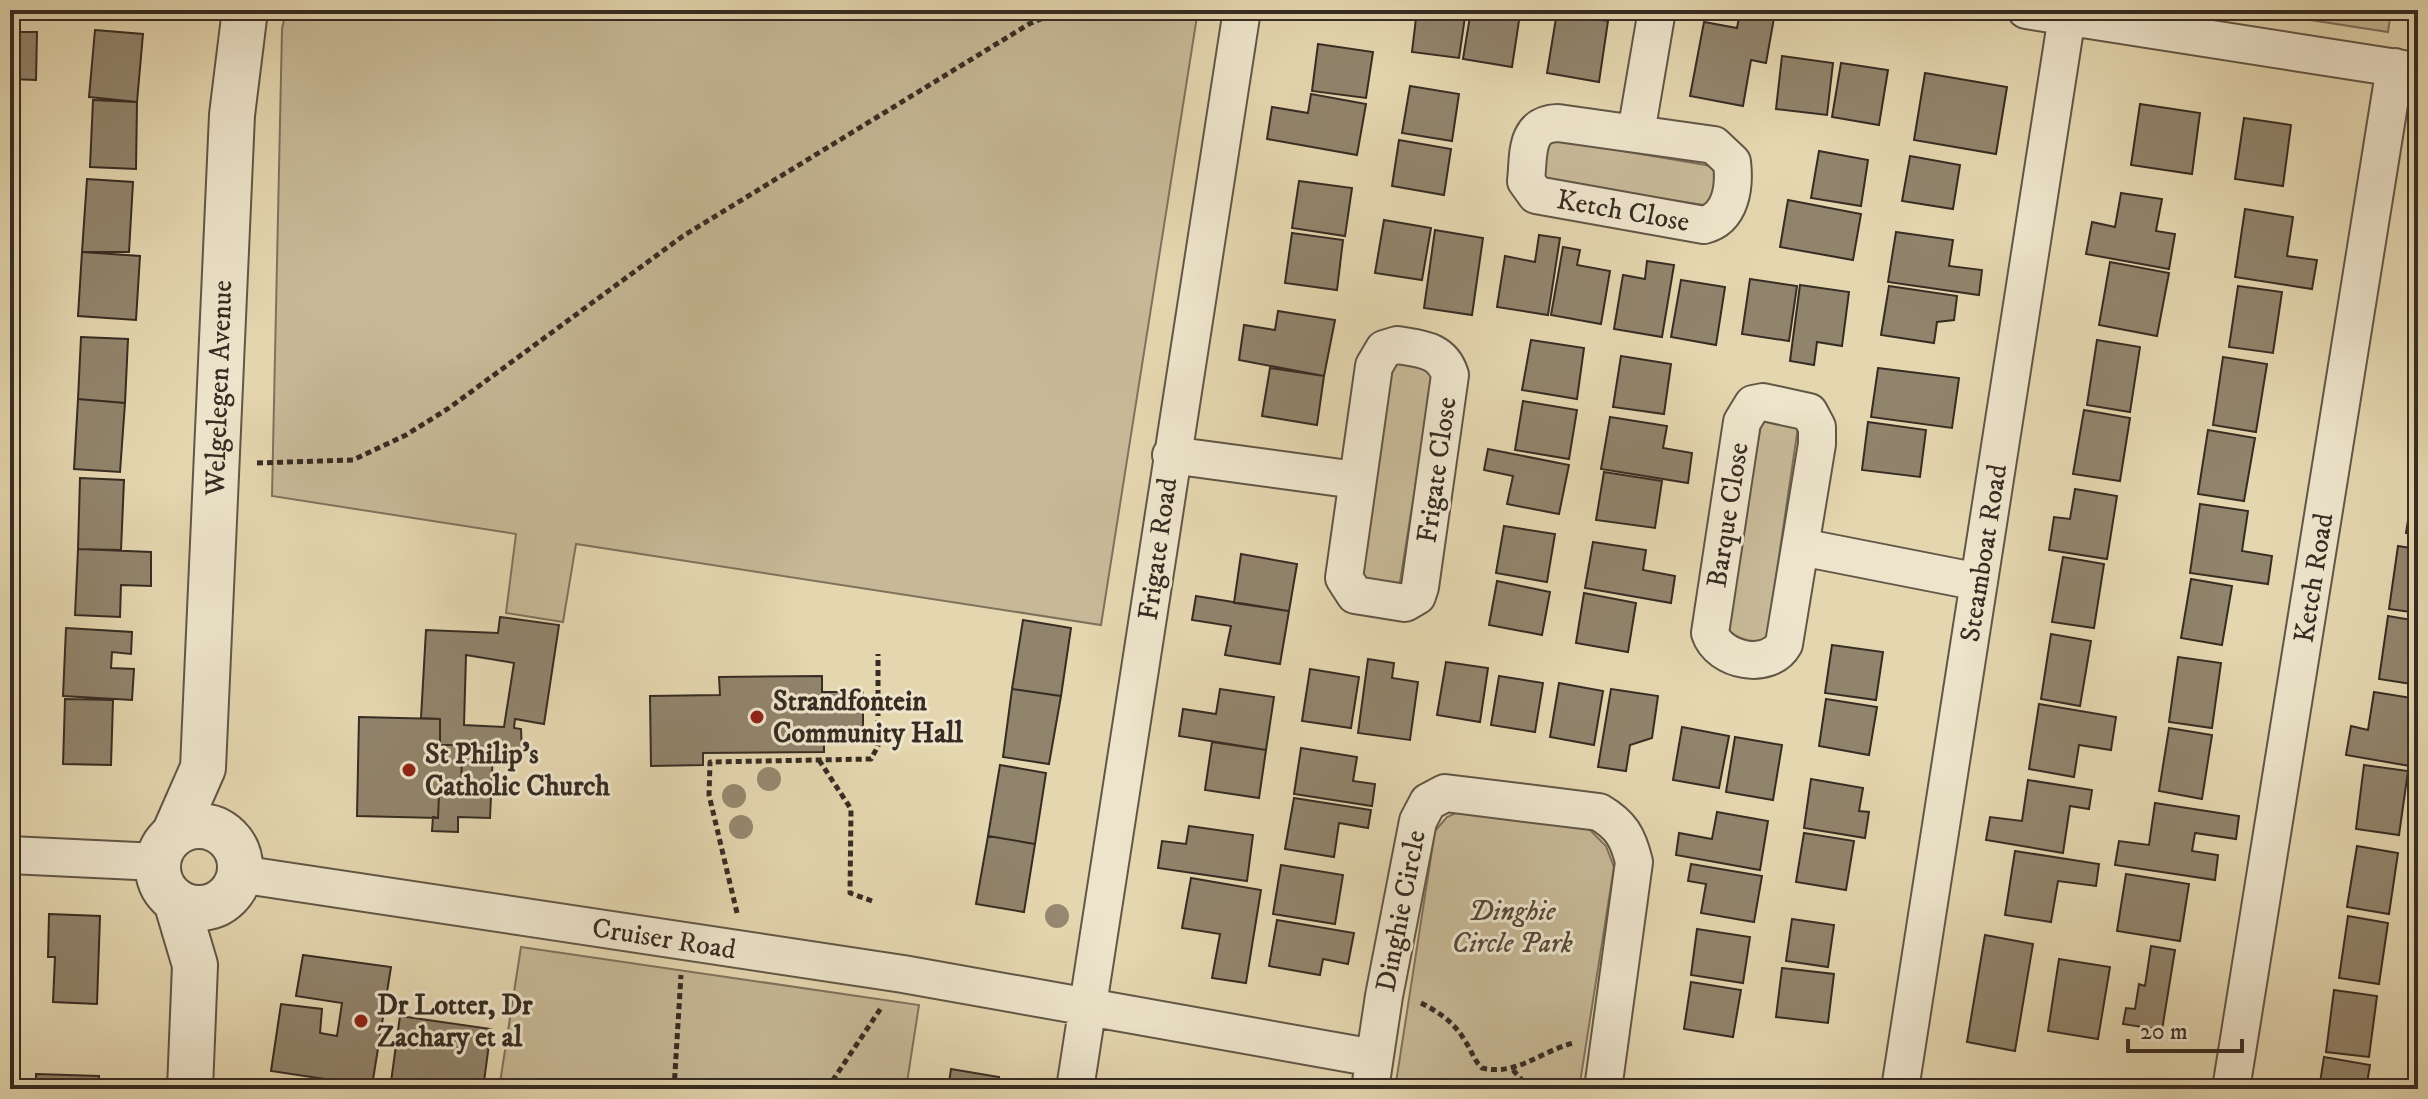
<svg xmlns="http://www.w3.org/2000/svg" width="2428" height="1099" viewBox="0 0 2428 1099" font-family="'IM FELL DW Pica',serif">
<style>
.green{fill:#c7b997;stroke:#7f725d;stroke-width:2}
.building{fill:#91846c;stroke:#372c23;stroke-width:2;fill-rule:evenodd}
.lines{fill:none;stroke-linecap:round;stroke-linejoin:round}
.minor-casing{stroke:#625646;stroke-width:40}
.tertiary-casing{stroke:#625646;stroke-width:48}
.path{stroke:#372c23;stroke-width:5;stroke-dasharray:6 4;stroke-linecap:butt}
.minor{stroke:#ede4cb;stroke-width:36}
.tertiary{stroke:#ede4cb;stroke-width:44}
.tree{fill:#95886f}
.poi-dot{fill:#8f2418;stroke:#ede4cb;stroke-width:3}
.labels{text-anchor:middle;dominant-baseline:central;stroke-width:6;stroke-linejoin:round;paint-order:stroke}
.street-label{font-size:28px;fill:#372c23;stroke:#ede4cb}
.poi-label{font-size:28px;font-weight:bold;fill:#372c23;stroke:#ede4cb;text-anchor:start}
.park-label{font-size:28px;font-style:italic;fill:#54483a;stroke:#ede4cb}
</style>
<rect width="100%" height="100%" fill="#e4d6af"/>
<filter id="stains"><feTurbulence type="fractalNoise" baseFrequency=".0025" numOctaves="4"/><feColorMatrix values="0 0 0 0 .2 0 0 0 0 .09 0 0 0 0 .02 0 0 0 .5 -.17"/></filter>
<radialGradient id="worn" r=".72"><stop offset=".6" stop-color="#630" stop-opacity="0"/><stop offset="1" stop-color="#630" stop-opacity=".3"/></radialGradient>
<path class="green" d="M286 10H1198L1101 625 576 544 563 622 506 613 516 534 272 496 282 29Z
M2279 10H2391L2388 32 2278 15Z
M1553 139 1717 167 1716 199 1704 205 1551 182 1543 174 1546 146Z
M1394 360 1429 363 1433 375 1400 582 1396 585 1361 580 1390 371Z
M1762 418 1798 427 1767 638 1763 643 1734 642 1726 632Z
M1460 811 1589 829 1606 846 1614 867 1579 1089H1395L1435 831 1447 817Z
M521 947 919 1005 906 1089H499Z"/>
<path class="building" d="M1337 10H1382L1381 17Z
M1417 10H1466L1459 58 1412 52Z
M1471 10 1520 14 1512 67 1463 59Z
M1557 12 1608 21 1599 82 1547 73Z
M1740 12 1774 18 1766 63 1751 60 1743 106 1690 96 1704 22 1737 28Z
M95 30 143 34 137 102 89 97Z
M10 32H37L36 80 10 79Z
M1318 44 1373 52 1366 98 1312 91Z
M1782 56 1833 63 1827 115 1776 109Z
M1841 63 1888 70 1879 125 1832 117Z
M1925 73 2007 87 1996 154 1914 140Z
M1410 86 1459 94 1452 141 1402 133Z
M1311 94 1366 104 1357 155 1267 139 1272 107 1308 113Z
M93 100 137 102 136 169 90 167Z
M2140 104 2200 113 2192 174 2131 165Z
M2244 118 2291 125 2283 186 2235 179Z
M1399 140 1451 149 1444 195 1392 186Z
M1819 151 1868 160 1861 206 1811 198Z
M1910 156 1960 165 1953 209 1902 201Z
M87 179 133 182 129 252H82Z
M1299 181 1352 188 1345 236 1292 228Z
M2121 193 2162 199 2156 231 2175 234 2169 269 2086 254 2092 222 2115 227Z
M1788 200 1861 214 1853 260 1780 247Z
M2245 209 2293 217 2287 256 2317 260 2312 289 2235 277Z
M1384 220 1431 228 1422 280 1375 273Z
M1435 230 1483 238 1472 315 1424 308Z
M1896 232 1953 240 1949 266 1982 270 1979 295 1888 282Z
M1292 233 1343 240 1337 290 1285 283Z
M1539 235 1560 238 1548 315 1497 307 1505 256 1535 262Z
M1563 247 1580 250 1577 265 1610 271 1601 324 1551 315Z
M82 252 140 256 136 320 78 316Z
M1647 261 1674 265 1662 337 1614 329 1623 275 1645 279Z
M2110 262 2169 273 2157 336 2099 325Z
M1750 279 1797 286 1789 341 1742 334Z
M1681 280 1725 287 1716 345 1671 337Z
M1800 285 1849 292 1842 346 1817 342 1814 365 1790 361Z
M1889 286 1957 296 1954 320 1937 322 1934 343 1881 335Z
M2238 286 2282 292 2273 353 2229 347Z
M1278 311 1335 320 1324 376 1239 360 1244 325 1275 330Z
M81 337 128 339 125 403 78 399Z
M1531 340 1584 348 1577 399 1522 390Z
M2097 340 2140 347 2130 412 2087 405Z
M1621 356 1671 364 1664 414 1613 407Z
M2223 357 2267 364 2256 432 2213 425Z
M1270 368 1324 376 1317 425 1262 416Z
M1878 368 1959 378 1952 428 1871 417Z
M78 399 125 403 120 472 74 469Z
M1523 401 1577 410 1569 459 1515 450Z
M2084 410 2130 418 2120 481 2073 474Z
M1610 417 1667 426 1663 448 1692 453 1688 483 1601 469Z
M1868 422 1926 430 1920 477 1862 470Z
M2208 430 2255 438 2244 501 2198 494Z
M1488 449 1569 465 1559 514 1507 504 1513 476 1484 470Z
M2416 471H2418V535L2406 533Z
M1604 472 1662 481 1655 528 1596 520Z
M80 478 124 480 121 550 78 549Z
M2075 489 2117 496 2107 559 2049 550 2054 517 2070 519Z
M2200 504 2248 511 2242 551 2272 556 2268 584 2190 573Z
M1504 526 1555 534 1547 582 1496 573Z
M1593 542 1646 550 1643 570 1675 576 1671 603 1585 588Z
M2398 546 2418 549V613L2389 609Z
M78 549 151 552V586L121 585 120 617 75 615Z
M1241 554 1297 564 1289 611 1234 603Z
M2063 557 2104 564 2094 628 2052 622Z
M2191 579 2232 586 2222 645 2181 638Z
M1497 581 1550 592 1542 635 1489 625Z
M1584 593 1636 603 1628 652 1576 643Z
M1196 596 1289 611 1280 664 1225 655 1231 626 1192 620Z
M2388 616 2418 621V685L2379 679Z
M500 617 559 625 544 724 515 719 514 728 521 729 522 753 493 752 490 818 458 817V832L432 831 433 817 438 818 439 795 461 796 462 745H440V719L421 718 426 630 498 633ZM466 655 514 663 504 727 464 725Z
M1023 620 1071 628 1061 696 1012 689Z
M66 628 132 632 131 654 112 652 111 668 134 669 132 700 63 696Z
M2051 634 2091 641 2080 706 2041 699Z
M1832 645 1883 652 1876 700 1825 693Z
M2178 657 2221 663 2212 728 2169 722Z
M1368 659 1394 663 1392 678 1418 682 1410 740 1358 733Z
M1446 662 1488 668 1480 722 1437 715Z
M1310 669 1359 677 1351 728 1302 721Z
M822 676V692H863V739H824V752L703 753V765L651 766 650 696 720 695 719 677Z
M1499 676 1543 683 1535 732 1491 725Z
M1559 683 1603 691 1594 745 1550 737Z
M1012 689 1061 696 1049 764 1003 757Z
M1220 689 1274 697 1266 750 1179 736 1183 709 1216 714Z
M1611 689 1658 696 1652 738 1630 745 1626 771 1598 767Z
M2374 692 2418 699 2410 766 2346 755 2351 726 2368 730Z
M65 699 113 700 111 765 63 764Z
M1826 699 1877 707 1869 755 1819 746Z
M2039 704 2116 717 2111 750 2079 745 2074 777 2029 769Z
M359 717 440 719V745H462L461 796 439 795 438 818 357 816Z
M1682 727 1729 736 1719 788 1673 780Z
M2169 728 2212 735 2202 799 2159 791Z
M1735 737 1782 745 1773 800 1726 792Z
M1212 742 1266 750 1259 798 1205 790Z
M1301 748 1357 757 1353 781 1375 784 1372 806 1294 794Z
M1000 765 1046 773 1035 844 988 836Z
M2364 765 2408 771 2399 835 2356 829Z
M1811 779 1863 788 1859 811 1869 812 1865 838 1804 828Z
M2028 780 2092 790 2089 809 2070 806 2063 853 1986 840 1990 817 2022 821Z
M1294 798 1371 810 1368 828 1339 823 1334 857 1285 849Z
M2155 803 2239 816 2236 839 2195 833 2192 851 2218 855 2215 880 2115 865 2119 841 2149 845Z
M1717 812 1768 821 1760 870 1676 855 1679 833 1712 839Z
M1189 826 1253 835 1247 881 1158 868 1162 841 1186 844Z
M1804 833 1854 841 1846 890 1796 882Z
M988 836 1035 844 1024 912 976 904Z
M2357 846 2398 853 2389 914 2347 907Z
M2015 851 2099 864 2096 886 2058 881 2051 922 2005 915Z
M1691 864 1762 876 1754 922 1701 913 1706 884 1688 881Z
M1281 865 1343 875 1335 924 1273 914Z
M2126 874 2189 884 2180 941 2117 931Z
M1191 878 1261 890 1246 983 1212 978 1220 934 1182 928Z
M49 914 100 916 97 1004 53 1002 55 957H48Z
M2348 916 2388 923 2379 984 2339 978Z
M1792 919 1834 925 1828 967 1786 961Z
M1277 920 1354 933 1348 964 1323 959 1320 975 1269 966Z
M1697 929 1750 937 1743 983 1691 975Z
M1985 935 2033 944 2015 1051 1967 1042Z
M2151 946 2175 950 2162 1030 2123 1024 2126 1008 2135 1009 2139 984 2145 986Z
M303 955 391 967 372 1086 271 1071 281 1004 322 1009 320 1033 337 1036 342 1003 296 996Z
M2059 959 2110 967 2098 1039 2048 1031Z
M1782 968 1834 974 1828 1023 1776 1017Z
M1691 982 1741 990 1733 1037 1684 1029Z
M2334 990 2377 996 2369 1057 2326 1052Z
M400 1016 491 1029 483 1089H390Z
M2324 1057 2370 1065 2366 1089H2319Z
M951 1069 999 1077 997 1089H948Z
M36 1074 99 1076V1089H36Z"/>
<g class="lines">
<g class="minor-casing">
<path id="minor" d="M2026 10 2416 71
M1558 123 1714 145 1732 162C1735 187 1731 218 1704 225L1536 195 1526 181C1529 155 1524 124 1558 123Z
M1636 133 1657 10
M1397 345C1420 349 1442 349 1450 375L1420 587 1417 596 1405 603 1355 595 1344 578 1374 366 1384 349Z
M1763 402 1809 412 1817 427V444L1784 644C1769 671 1719 661 1710 633L1742 422 1753 404Z
M1171 455 1356 480
M1801 547 1979 582
M10 855 158 862
M239 874 903 974 1374 1058
M1075 1089 1242 10
M1370 1089 1384 996 1418 821 1428 802 1445 793 1599 812C1621 825 1628 837 1634 862L1603 1089
M1900 1089 2067 16
M2231 1089 2395 67"/>
</g>
<g class="tertiary-casing">
<path id="tertiary" d="M158 867a41 41 0 1 1 82 0a41 41 0 1 1-82 0Z
M174 834 203 768 232 115 245 10
M176 901 195 965 190 1089"/>
</g>
<path class="path" d="M257 463 353 460 406 435 449 408 683 236 1029 24 1062 10
M819 760 851 809 850 893 872 901
M737 913 709 795 710 762 871 759 878 746V654
M1421 1003C1439 1012 1455 1023 1465 1041 1472 1051 1473 1059 1482 1068 1517 1076 1539 1052 1573 1043
M1513 1070 1530 1089
M674 1089 681 975
M827 1089 881 1008"/>
<use href="#minor" class="minor"/>
<use href="#tertiary" class="tertiary"/>
</g>
<g class="tree">
<circle cx="769" cy="779" r="12"/>
<circle cx="734" cy="796" r="12"/>
<circle cx="741" cy="827" r="12"/>
<circle cx="1057" cy="916" r="12"/>
</g>
<g class="poi-dot">
<circle cx="757" cy="717" r="8"/>
<circle cx="409" cy="770" r="8"/>
<circle cx="361" cy="1021" r="8"/>
</g>
<g class="labels">
<g class="street-label">
<text transform="translate(1623 211) rotate(10)">Ketch Close</text>
<text transform="translate(219 388) rotate(-88)">Welgelegen Avenue</text>
<text transform="translate(1437 470) rotate(-82)">Frigate Close</text>
<text transform="translate(1728 515) rotate(-81)">Barque Close</text>
<text transform="translate(1158 549) rotate(-82)">Frigate Road</text>
<text transform="translate(1984 553) rotate(-81)">Steamboat Road</text>
<text transform="translate(2314 578) rotate(-81)">Ketch Road</text>
<text transform="translate(1401 911) rotate(-79)">Dinghie Circle</text>
<text transform="translate(664 939) rotate(9)">Cruiser Road</text>
</g>
<g class="poi-label">
<text x="773" y="701">Strandfontein<tspan x="773" dy="32">Community Hall</tspan></text>
<text x="425" y="754">St Philip's<tspan x="425" dy="32">Catholic Church</tspan></text>
<text x="377" y="1005">Dr Lotter, Dr<tspan x="377" dy="32">Zachary et al</tspan></text>
</g>
<g class="park-label">
<text x="1512" y="911">Dinghie<tspan x="1512" dy="32">Circle Park</tspan></text>
</g>
</g>
<rect width="2428" height="1099" fill="none" stroke="#e4d6af" stroke-width="40"/>
<rect x="12" y="12" width="2404" height="1075" fill="none" stroke="#372c23" stroke-width="4"/>
<rect x="20" y="20" width="2388" height="1059" fill="none" stroke="#372c23" stroke-width="2"/>
<path d="M2128 1039v12h114v-12" fill="none" stroke="#372c23" stroke-width="4"/>
<text x="2140" y="1039" font-size="24" fill="#372c23" stroke="#ede4cb" stroke-width="6" paint-order="stroke">20 m</text>
<rect width="100%" height="100%" filter="url(#stains)"/>
<rect width="100%" height="100%" fill="url(#worn)"/>
</svg>
